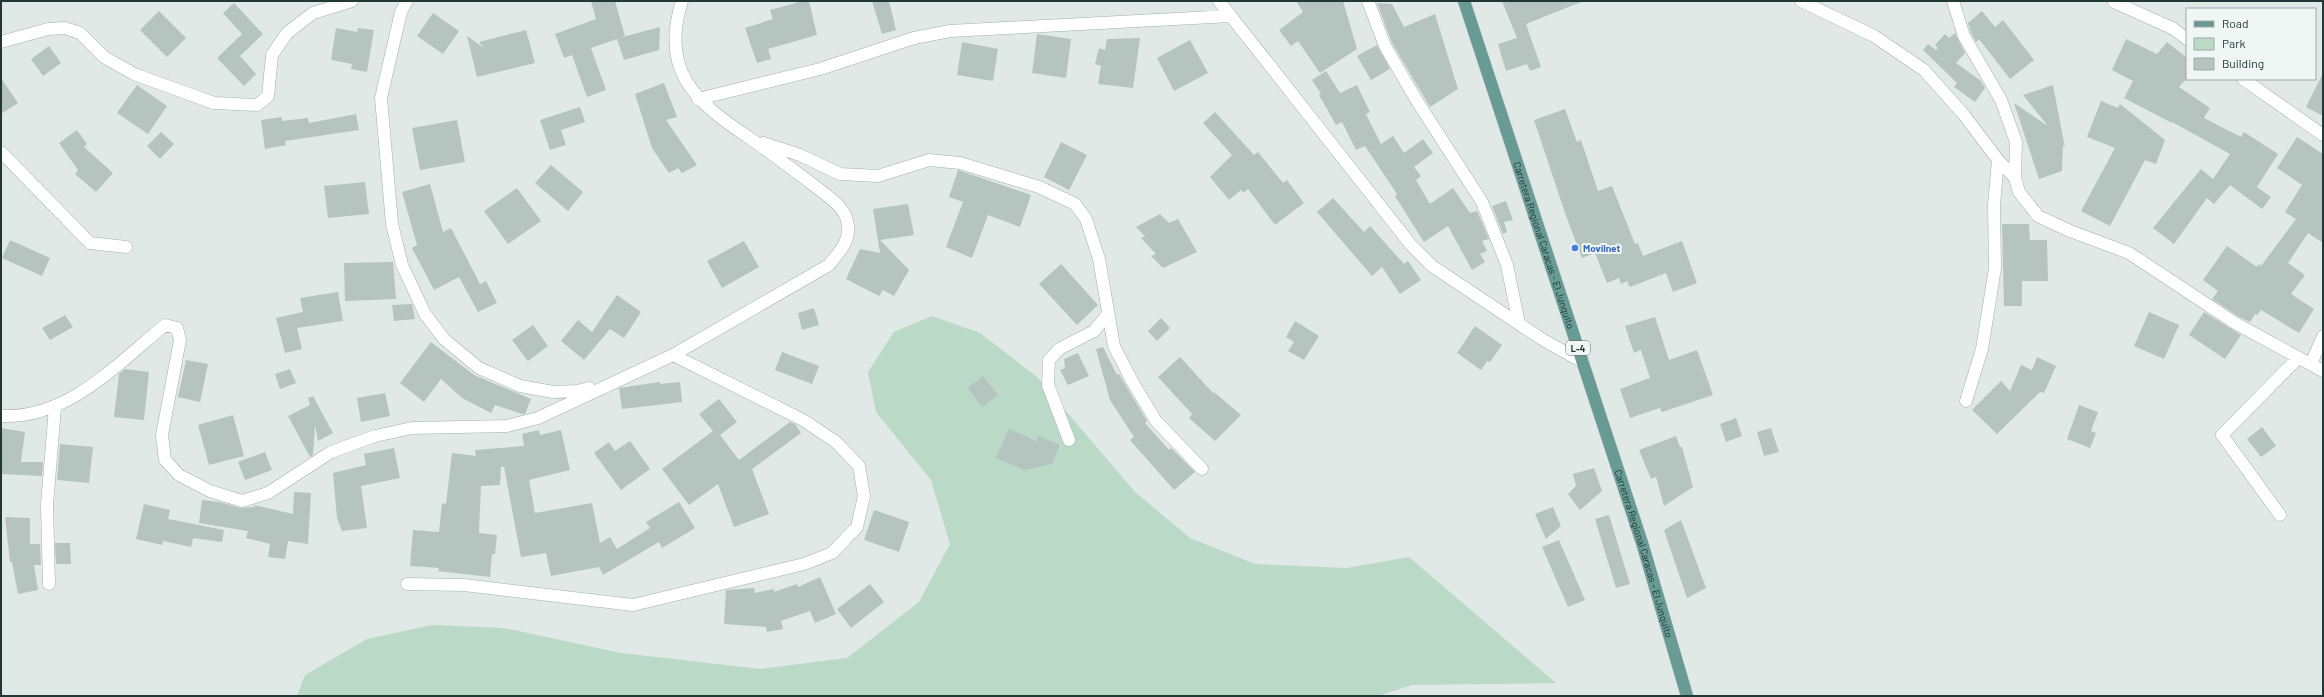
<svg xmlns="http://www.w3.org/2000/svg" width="2324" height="697" viewBox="0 0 2324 697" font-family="Barlow,sans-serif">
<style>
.green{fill:#bad9c6}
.building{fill:#b5c4bf}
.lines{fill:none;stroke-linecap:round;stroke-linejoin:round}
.street-casing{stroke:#a3b0ad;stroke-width:13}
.primary-casing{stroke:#bdc3c2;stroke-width:13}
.street{stroke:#fff;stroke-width:12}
.primary{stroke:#689b93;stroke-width:12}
.shop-dot{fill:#3f7fe0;stroke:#f0f6f4;stroke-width:1.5}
.labels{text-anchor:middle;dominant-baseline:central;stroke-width:4;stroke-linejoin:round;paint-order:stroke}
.shield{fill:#f0f6f4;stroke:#60716e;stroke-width:1}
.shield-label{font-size:9px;font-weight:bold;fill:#223834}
.street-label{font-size:10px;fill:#223834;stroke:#f0f6f4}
.shop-label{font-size:10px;font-weight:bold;fill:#366cbe;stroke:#f0f6f4;text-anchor:start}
</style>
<rect width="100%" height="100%" fill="#e0e9e6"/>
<path class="green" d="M932 316 980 333 1037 377 1135 492 1190 538 1255 564 1347 568 1409 557 1556 683 1412 685 1378 696H297L305 675 367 639 432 625 504 628 621 653 761 669 847 658 919 602 950 544 931 480 876 412 868 372 894 332Z"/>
<path class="building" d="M591 1H615L625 36 619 38 660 27 659 50 624 60 617 39 591 48 606 90 587 97 572 55 564 58 555 34 596 19Z
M803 1H809L817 35 768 49 771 59 757 63 745 28 773 19 770 10Z
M872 1H889L896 30 882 34Z
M1296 1H1343L1357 49 1320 73 1298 41 1291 46 1279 30 1303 12Z
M1502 1H1581V2L1526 24 1541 67 1530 71 1527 64 1506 71 1498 44 1517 38Z
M234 3 263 34 240 56 256 74 244 86 217 58 242 34 223 13Z
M1377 3 1392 4 1404 27 1435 14 1458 89 1430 107 1392 43Z
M159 11 186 38 167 57 140 30Z
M1982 11 1995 27 2003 20 2034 60 2010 79 1979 39 1976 42 1971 33 1968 23Z
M433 13 459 31 443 54 417 36Z
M336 28 357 32 358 28 374 30 367 72 351 69 352 64 331 60Z
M526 30 535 63 477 77 467 36 484 48 479 42Z
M1955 33 1965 53 1956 63 1981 81 1985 88 1975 102 1954 87 1957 83 1923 50 1928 44 1936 50 1938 48 1935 45 1945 34 1949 38Z
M1037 34 1071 39 1066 78 1032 73Z
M1140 38 1133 88 1098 84 1101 66 1095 64 1099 48 1105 50 1107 39Z
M2126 39 2157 54 2167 42 2187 58V78L2179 87 2210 108 2204 118 2241 137 2244 132 2278 154 2257 187 2271 197 2262 209 2230 185 2214 204 2207 198 2174 244 2153 228 2201 169 2213 179 2230 154 2172 122V123L2124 98 2133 81 2112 70Z
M1190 40 1208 73 1174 91 1157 58Z
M962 42 998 49 993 81 957 75Z
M1377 45 1390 69 1371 80 1357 56Z
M49 46 61 63 43 76 31 59Z
M1326 71 1340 93 1357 85 1370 112 1366 114 1381 144 1393 136 1404 153 1423 139 1433 153 1414 167 1421 176 1416 180 1430 204 1453 188 1470 213 1477 211 1489 239 1482 241 1487 251 1480 254 1485 262 1472 270 1448 226 1424 242 1395 196 1397 194 1365 146 1356 150 1342 122 1336 125 1319 95 1321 94 1312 80Z
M2323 73V116L2306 107Z
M1 78 18 103 1 114Z
M664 83 677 117 666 120 697 165 682 173 678 168 669 173 652 148 635 94Z
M137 85 167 106 148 134 117 113Z
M2053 85 2065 148 2063 145 2062 171 2039 179 2014 103 2048 126 2023 95Z
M2101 101 2118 108 2120 104 2165 140 2156 164 2145 160 2110 226 2081 211 2115 148 2087 137Z
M580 107 585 122 561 130 566 145 550 150 540 120Z
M1565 109 1577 142 1581 140 1598 191 1612 186 1635 244 1638 243 1643 256 1682 241 1697 283 1673 292 1666 273 1630 287 1627 281 1621 284 1619 278 1607 283 1595 253 1582 258 1566 216 1534 120Z
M1215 112 1254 155 1258 152 1283 183 1287 180 1304 203 1275 225 1248 189 1243 193 1241 190 1229 200 1210 177 1232 155 1203 123Z
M356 114 359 130 285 141 286 145 265 149 261 120 282 117V121L308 118 309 123Z
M457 120 465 162 420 170 412 128Z
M77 130 87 144 84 147 113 173 96 192 75 174 78 170 59 143Z
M161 132 174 144 160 159 147 146Z
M2297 137 2323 154V243L2308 233 2288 263 2305 275 2291 294 2314 309 2299 333 2261 310 2257 315 2255 314 2250 322 2239 317 2212 299 2218 291 2203 280 2227 246 2257 267 2259 264 2261 266 2296 219 2285 212 2302 185 2277 168Z
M1061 142 1087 155 1069 190 1044 177Z
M551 165 583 192 568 211 535 183Z
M958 170 1031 195 1020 227 988 215 972 258 946 247 963 202 949 197Z
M365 182 369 214 328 218 324 186Z
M430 184 443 232 451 228 480 284 486 281 497 303 478 312 459 277 434 290 412 248 417 245 402 192Z
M517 188 541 221 508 244 484 211Z
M1333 198 1364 232 1370 226 1404 264 1408 261 1421 280 1400 294 1382 267 1372 276 1317 212Z
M1506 201 1513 220 1504 222 1507 232 1503 234 1492 206Z
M908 204 914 235 880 240 909 270 894 296 883 290 879 296 846 279 860 249 880 253 873 209Z
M1160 214 1169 223 1178 219 1197 252 1163 268 1151 256 1156 254 1141 238 1145 236 1136 227Z
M2002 224H2029L2030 240H2047L2048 281H2022V306H2004Z
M10 240 50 258 42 276 2 258Z
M744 241 759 267 722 288 707 261Z
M393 262 396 299 345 301 344 263Z
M1061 264 1098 305 1077 325 1039 284Z
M338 292 343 321 297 328 302 349 285 353 276 318 303 312 300 298Z
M617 295 641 312 624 338 610 329 584 360 561 341 578 320 592 332Z
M412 304 415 319 394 321 392 305Z
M814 308 819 325 802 330 798 313Z
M2149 312 2179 325 2164 359 2134 346Z
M2204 312 2241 335 2225 359 2189 335Z
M65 315 73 327 50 340 42 328Z
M1655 317 1669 360 1697 350 1713 395 1662 412 1660 408 1630 418 1620 389 1650 378 1641 350 1634 353 1625 326Z
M1161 318 1170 328 1157 341 1148 331Z
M1295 321 1319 336 1304 360 1288 351 1294 342 1286 337Z
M533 325 548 346 528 361 512 340Z
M1475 326 1502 345 1490 362 1487 361 1481 370 1457 353Z
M431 342 474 375 531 399 525 414H522L495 405 491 413 462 398 441 379 424 402 400 383Z
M1103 347 1117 375 1119 374 1147 421 1145 423 1169 450 1171 448 1195 472 1174 490 1130 440 1134 437 1110 400 1096 349Z
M782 352 819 366 812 384 775 370Z
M1078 353 1089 376 1068 385 1060 370 1065 368 1064 359Z
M1180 357 1213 393 1214 392 1241 415 1215 441 1189 418 1192 414 1158 377Z
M2037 357 2056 366 2044 393 2040 392 1997 434 1972 410 2001 381 2010 391 2021 365 2032 370Z
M186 360 208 364 200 402 178 397Z
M125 369 149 372 144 420 114 417 119 374Z
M290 369 296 383 280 389 275 374Z
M983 376 998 395 982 407 968 388Z
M660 382V384L680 382 682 402 622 409 619 388Z
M385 393 390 416 361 422 357 398Z
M313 396 333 433 318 441 315 425 313 455 310 457 288 416 310 405 308 398Z
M719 399 737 422 720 435 739 460 790 422 795 424 801 433 752 469 769 514 734 527 718 484 689 505 662 469 713 431 699 414Z
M2079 405 2098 412 2091 431 2096 433 2090 448 2067 439Z
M233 415 244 456 209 465 198 425Z
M1736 418 1742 436 1726 442 1720 424Z
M2262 427 2276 446 2261 457 2247 439Z
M1 428 25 432 21 462H43L42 476 1 474Z
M1771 428 1779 452 1764 456 1757 432Z
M1009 429 1036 441 1038 436 1060 445 1052 464 1024 470 996 458Z
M539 430 540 435 561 430 570 470 529 480 535 513 592 503 600 543 610 537 617 549 650 528 646 522 679 502 695 528 662 548 659 542 603 575 599 567 551 576 546 553 521 557 504 467H501L500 485 481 486 479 533 497 535 495 554H492L490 577 438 571 439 568 410 566 413 530 439 532 442 503 446 504 452 453 476 456 475 450 524 446 522 434Z
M1676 436 1680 447H1682L1693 487 1664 506 1656 477 1651 479 1639 450Z
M630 441 650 469 621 490 594 453 609 442 615 451Z
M60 444 93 447 89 483 57 480Z
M394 448 400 478 361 486 367 528 342 531 337 518 333 473 366 465 364 454Z
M265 452 272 470 245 480 238 462Z
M1594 468 1602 491 1580 510 1568 494 1576 486 1573 474Z
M294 492 311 493 308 544 288 541 285 559 268 557 270 544 246 538 248 531 199 523 202 500 220 502 240 508 255 507 254 505 293 514Z
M144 504 170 510 168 519 224 530 222 542 193 538 191 547 163 541 162 545 136 539Z
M1553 507 1561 526 1546 539 1535 514Z
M874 510 909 522 899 552 864 540Z
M1609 515 1630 584 1616 588 1595 519Z
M5 517 30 518V544H40L41 565H34L38 590 18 594 12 562H10Z
M1681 520 1706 588 1687 598 1664 530Z
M1559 540 1585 600 1568 607 1542 547Z
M55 543H70L71 564H56Z
M820 577 836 614 815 623 810 611 781 621 783 629 767 632 766 627 724 624 726 590 754 588 755 593 774 589V592L797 584 798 587Z
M870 584 884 602 851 628 837 609Z"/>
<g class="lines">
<g class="street-casing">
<path id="street" d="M407 1 401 12 381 98 392 224 402 265 425 314 444 339 479 368 520 386 553 392 577 391 589 388
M1219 1 1411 245 1432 266 1519 324
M1368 1 1385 46 1417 101 1482 202 1507 265 1519 324 1545 341 1583 362
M1801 1 1874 36 1924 70 1964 115 1998 160 2015 178 2019 192 2038 216 2070 231 2129 253 2235 323 2323 371
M1953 1 1964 36 2001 100 2016 142 2015 178
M2114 2 2172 28 2187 39
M1 42 48 29 65 28 80 33 104 57 134 74 214 103 257 105 268 96 272 55 287 33 313 13 352 1
M2243 79 2323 135
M698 99 820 69 914 38 950 31 1231 16
M763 143 800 155 840 174 878 176 929 160 960 163 1039 187 1075 204 1086 219 1099 259 1114 346 1132 381 1156 421 1202 469
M1 152 90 243 126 247
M2311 364 2323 336
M1966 401 1982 349 1995 268 1994 205 1998 160
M1 416C68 419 117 364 165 325L177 328 180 340 162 435 165 460 179 475 210 491 242 501 268 493 331 452 375 436 412 428 507 426 538 418 673 355 829 265C838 253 850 242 848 226 847 208 829 197 816 187 794 170 771 153 748 137 694 101 660 70 682 1
M1069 440 1048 385 1049 360 1059 349 1094 331 1107 315
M2280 515 2222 435 2298 358
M49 584 47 505 55 407
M407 584 464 585 633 605 804 564 832 553 857 527 864 496 859 466 836 442 803 420 673 355"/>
</g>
<g class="primary-casing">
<g id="primary">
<path id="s1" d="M1464 1 1643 546 1687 696"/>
</g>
</g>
<use href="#street" class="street"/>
<use href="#primary" class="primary"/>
</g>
<circle class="shop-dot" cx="1575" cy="248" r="4"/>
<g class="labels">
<rect class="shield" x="1566" y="341" width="24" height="14" rx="3"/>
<g class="shield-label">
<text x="1578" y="348">L-4</text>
</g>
<g class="street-label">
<text stroke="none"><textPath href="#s1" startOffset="257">Carretera Regional Caracas - El Junquito</textPath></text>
<text stroke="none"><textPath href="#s1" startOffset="581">Carretera Regional Caracas - El Junquito</textPath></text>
</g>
<g class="shop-label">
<text x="1583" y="248">Movilnet</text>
</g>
</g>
<rect width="2324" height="697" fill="none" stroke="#223834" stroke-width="4"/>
<rect x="2186" y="8" width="130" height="72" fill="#f0f6f4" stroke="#9eaaa7"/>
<rect x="2194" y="21" width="20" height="6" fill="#689b93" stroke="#9eaaa7"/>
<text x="2222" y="28" font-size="12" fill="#223834">Road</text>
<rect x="2194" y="38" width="20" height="12" fill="#bad9c6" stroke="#9eaaa7"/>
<text x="2222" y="48" font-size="12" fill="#223834">Park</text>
<rect x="2194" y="58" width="20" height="12" fill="#b5c4bf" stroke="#9eaaa7"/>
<text x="2222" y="68" font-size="12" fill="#223834">Building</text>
</svg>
